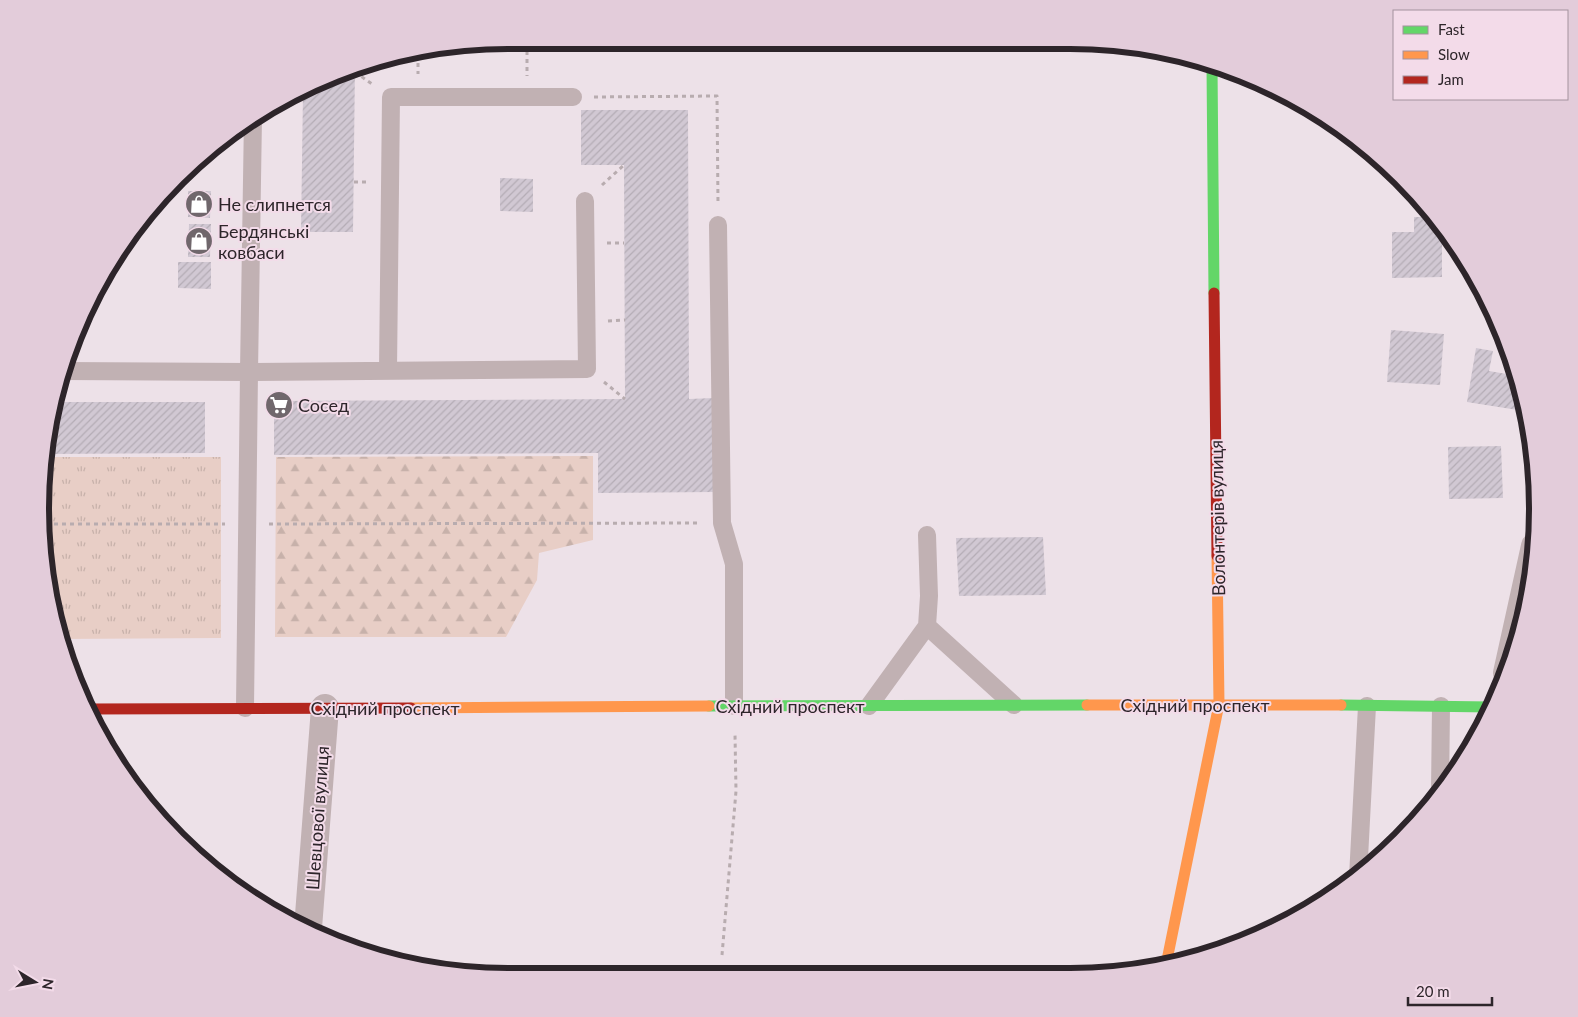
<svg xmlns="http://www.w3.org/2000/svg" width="1578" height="1017" viewBox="0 0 1578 1017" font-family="Lato,sans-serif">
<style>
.grass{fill:url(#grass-tufts)}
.forest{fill:url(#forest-firs)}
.building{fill:url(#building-hatch)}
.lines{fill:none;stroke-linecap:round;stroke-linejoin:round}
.path{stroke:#b8acaf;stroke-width:3;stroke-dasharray:4 4;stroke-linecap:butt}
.lane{stroke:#c1b1b3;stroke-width:18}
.street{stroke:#c1b1b3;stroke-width:28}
.fast{stroke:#63d668;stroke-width:11}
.slow{stroke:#ff974d;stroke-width:11}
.jam{stroke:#b3261e;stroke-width:11}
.labels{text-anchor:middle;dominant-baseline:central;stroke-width:4;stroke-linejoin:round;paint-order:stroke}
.poi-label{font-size:18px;fill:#2d252a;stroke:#f3dbe9;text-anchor:start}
.street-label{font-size:18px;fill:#2d252a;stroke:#f3dbe9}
.rim{fill:none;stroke:#2d252a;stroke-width:6}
</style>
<defs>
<pattern id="grass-tufts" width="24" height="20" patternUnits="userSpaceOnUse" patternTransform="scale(1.25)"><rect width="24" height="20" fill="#e8cec6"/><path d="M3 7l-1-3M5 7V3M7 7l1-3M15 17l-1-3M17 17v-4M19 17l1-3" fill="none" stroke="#c7b1aa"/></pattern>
<pattern id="forest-firs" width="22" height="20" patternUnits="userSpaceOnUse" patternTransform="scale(1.25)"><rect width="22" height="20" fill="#e8cec6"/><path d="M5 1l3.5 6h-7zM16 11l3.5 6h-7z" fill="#c7b1aa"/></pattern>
<pattern id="building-hatch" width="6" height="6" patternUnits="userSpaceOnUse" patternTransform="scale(1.25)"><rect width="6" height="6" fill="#d1c8d3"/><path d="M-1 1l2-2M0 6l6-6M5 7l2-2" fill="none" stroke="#b4acb5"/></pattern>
</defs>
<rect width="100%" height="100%" fill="#ede1e8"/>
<path class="grass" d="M45 457H221V638L60 639 56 629 41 478Z"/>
<path class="forest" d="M593 456V540L539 553 537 580 506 637H275L276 457Z"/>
<path class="building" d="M509 40H579V52L452 50Z
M355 66 353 232H301L303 92Z
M581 110H688L689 399 714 398V492L598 493V453L274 455V401L625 399 624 165H581Z
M500 178 533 179V212L500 211Z
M188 191H211L210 218 188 217Z
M1414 217H1436L1442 224V277L1392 278V232H1414Z
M189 224H211L210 257H188Z
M178 262H211V289L178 288Z
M1391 330 1444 334 1440 385 1387 382Z
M1476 348 1493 351 1489 371 1518 376 1522 387 1525 404 1524 411 1467 402Z
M56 402H205V453L46 454Z
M1501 446 1503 498 1449 499 1448 447Z
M1043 537 1046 595 959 596 956 538Z"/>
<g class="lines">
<path class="path" d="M527 51V76
M418 55V74
M355 72 372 84
M594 97 717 96 718 204
M354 182H368
M602 185 624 165
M607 243H624
M608 321 625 320
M604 382 625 399
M46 524H225
M269 524 700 523
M722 955 736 791 735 734"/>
<path class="lane" d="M253 117 249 372 587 369 585 201
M718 225 722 523 734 564V706
M62 371 249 372 245 708
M388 371 391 97H573
M927 626 1014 705
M869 706 927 626 929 596 927 535
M1440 792 1441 706
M1358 877 1367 706"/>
<path class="street" d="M1507 673 1535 546
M308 928 325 708"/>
<path class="fast" d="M1212 66 1214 293
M1341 705 1491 707
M709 706 1087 705"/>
<path class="slow" d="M1087 705H1341
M411 708 709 706
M1166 965 1219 704 1217 556"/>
<path class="jam" d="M1214 293 1217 556
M89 709 411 708"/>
</g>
<defs>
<g id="shop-disc" transform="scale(1.4375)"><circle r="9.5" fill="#70676c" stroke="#f3dbe9"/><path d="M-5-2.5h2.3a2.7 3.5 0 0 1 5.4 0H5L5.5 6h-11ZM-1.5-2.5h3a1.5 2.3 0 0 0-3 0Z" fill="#fff"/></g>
<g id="supermarket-disc" transform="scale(1.4375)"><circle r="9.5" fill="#70676c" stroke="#f3dbe9"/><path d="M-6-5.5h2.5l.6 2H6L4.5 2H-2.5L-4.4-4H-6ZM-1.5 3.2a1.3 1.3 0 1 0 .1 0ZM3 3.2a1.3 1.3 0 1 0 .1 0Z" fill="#fff"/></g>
</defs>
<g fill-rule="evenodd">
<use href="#shop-disc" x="199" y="204"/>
<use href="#shop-disc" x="199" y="241"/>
<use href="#supermarket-disc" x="279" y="405"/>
</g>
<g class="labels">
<g class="poi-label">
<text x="218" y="204">Не слипнется</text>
<text x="218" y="231">Бердянські<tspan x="218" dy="21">ковбаси</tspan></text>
<text x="298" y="405">Сосед</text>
</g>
<g class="street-label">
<text transform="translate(1217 518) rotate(-91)">Волонтерів вулиця</text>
<text x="1195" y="705">Східний проспект</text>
<text x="790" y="706">Східний проспект</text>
<text x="385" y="708">Східний проспект</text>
<text transform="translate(317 818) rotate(-86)">Шевцової вулиця</text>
</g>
</g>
<path d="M0 0H1578V1017H0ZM508 49H1070A459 459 0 0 1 1529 508V509A459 459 0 0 1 1070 968H508A459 459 0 0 1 49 509V508A459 459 0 0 1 508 49Z" fill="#e3ccda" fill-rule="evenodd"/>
<path class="rim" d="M508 49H1070A459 459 0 0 1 1529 508V509A459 459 0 0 1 1070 968H508A459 459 0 0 1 49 509V508A459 459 0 0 1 508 49Z"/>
<rect x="1393" y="10" width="175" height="90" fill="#f3dbe9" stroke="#a4929d"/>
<rect x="1403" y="26" width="25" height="8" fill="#63d668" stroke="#a4929d"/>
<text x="1438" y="35" font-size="15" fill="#2d252a">Fast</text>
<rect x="1403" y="51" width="25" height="8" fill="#ff974d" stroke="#a4929d"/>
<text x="1438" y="60" font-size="15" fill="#2d252a">Slow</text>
<rect x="1403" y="76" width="25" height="8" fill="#b3261e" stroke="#a4929d"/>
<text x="1438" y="85" font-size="15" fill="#2d252a">Jam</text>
<g transform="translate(35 982) rotate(100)" stroke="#f3dbe9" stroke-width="4" paint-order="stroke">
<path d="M0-4L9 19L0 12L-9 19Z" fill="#2d252a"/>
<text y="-8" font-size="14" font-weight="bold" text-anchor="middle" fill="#2d252a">N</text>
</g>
<path d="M1408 997v8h84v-8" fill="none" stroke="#2d252a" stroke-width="2.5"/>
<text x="1416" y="997" font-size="15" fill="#2d252a" stroke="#f3dbe9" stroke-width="4" paint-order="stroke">20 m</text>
</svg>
